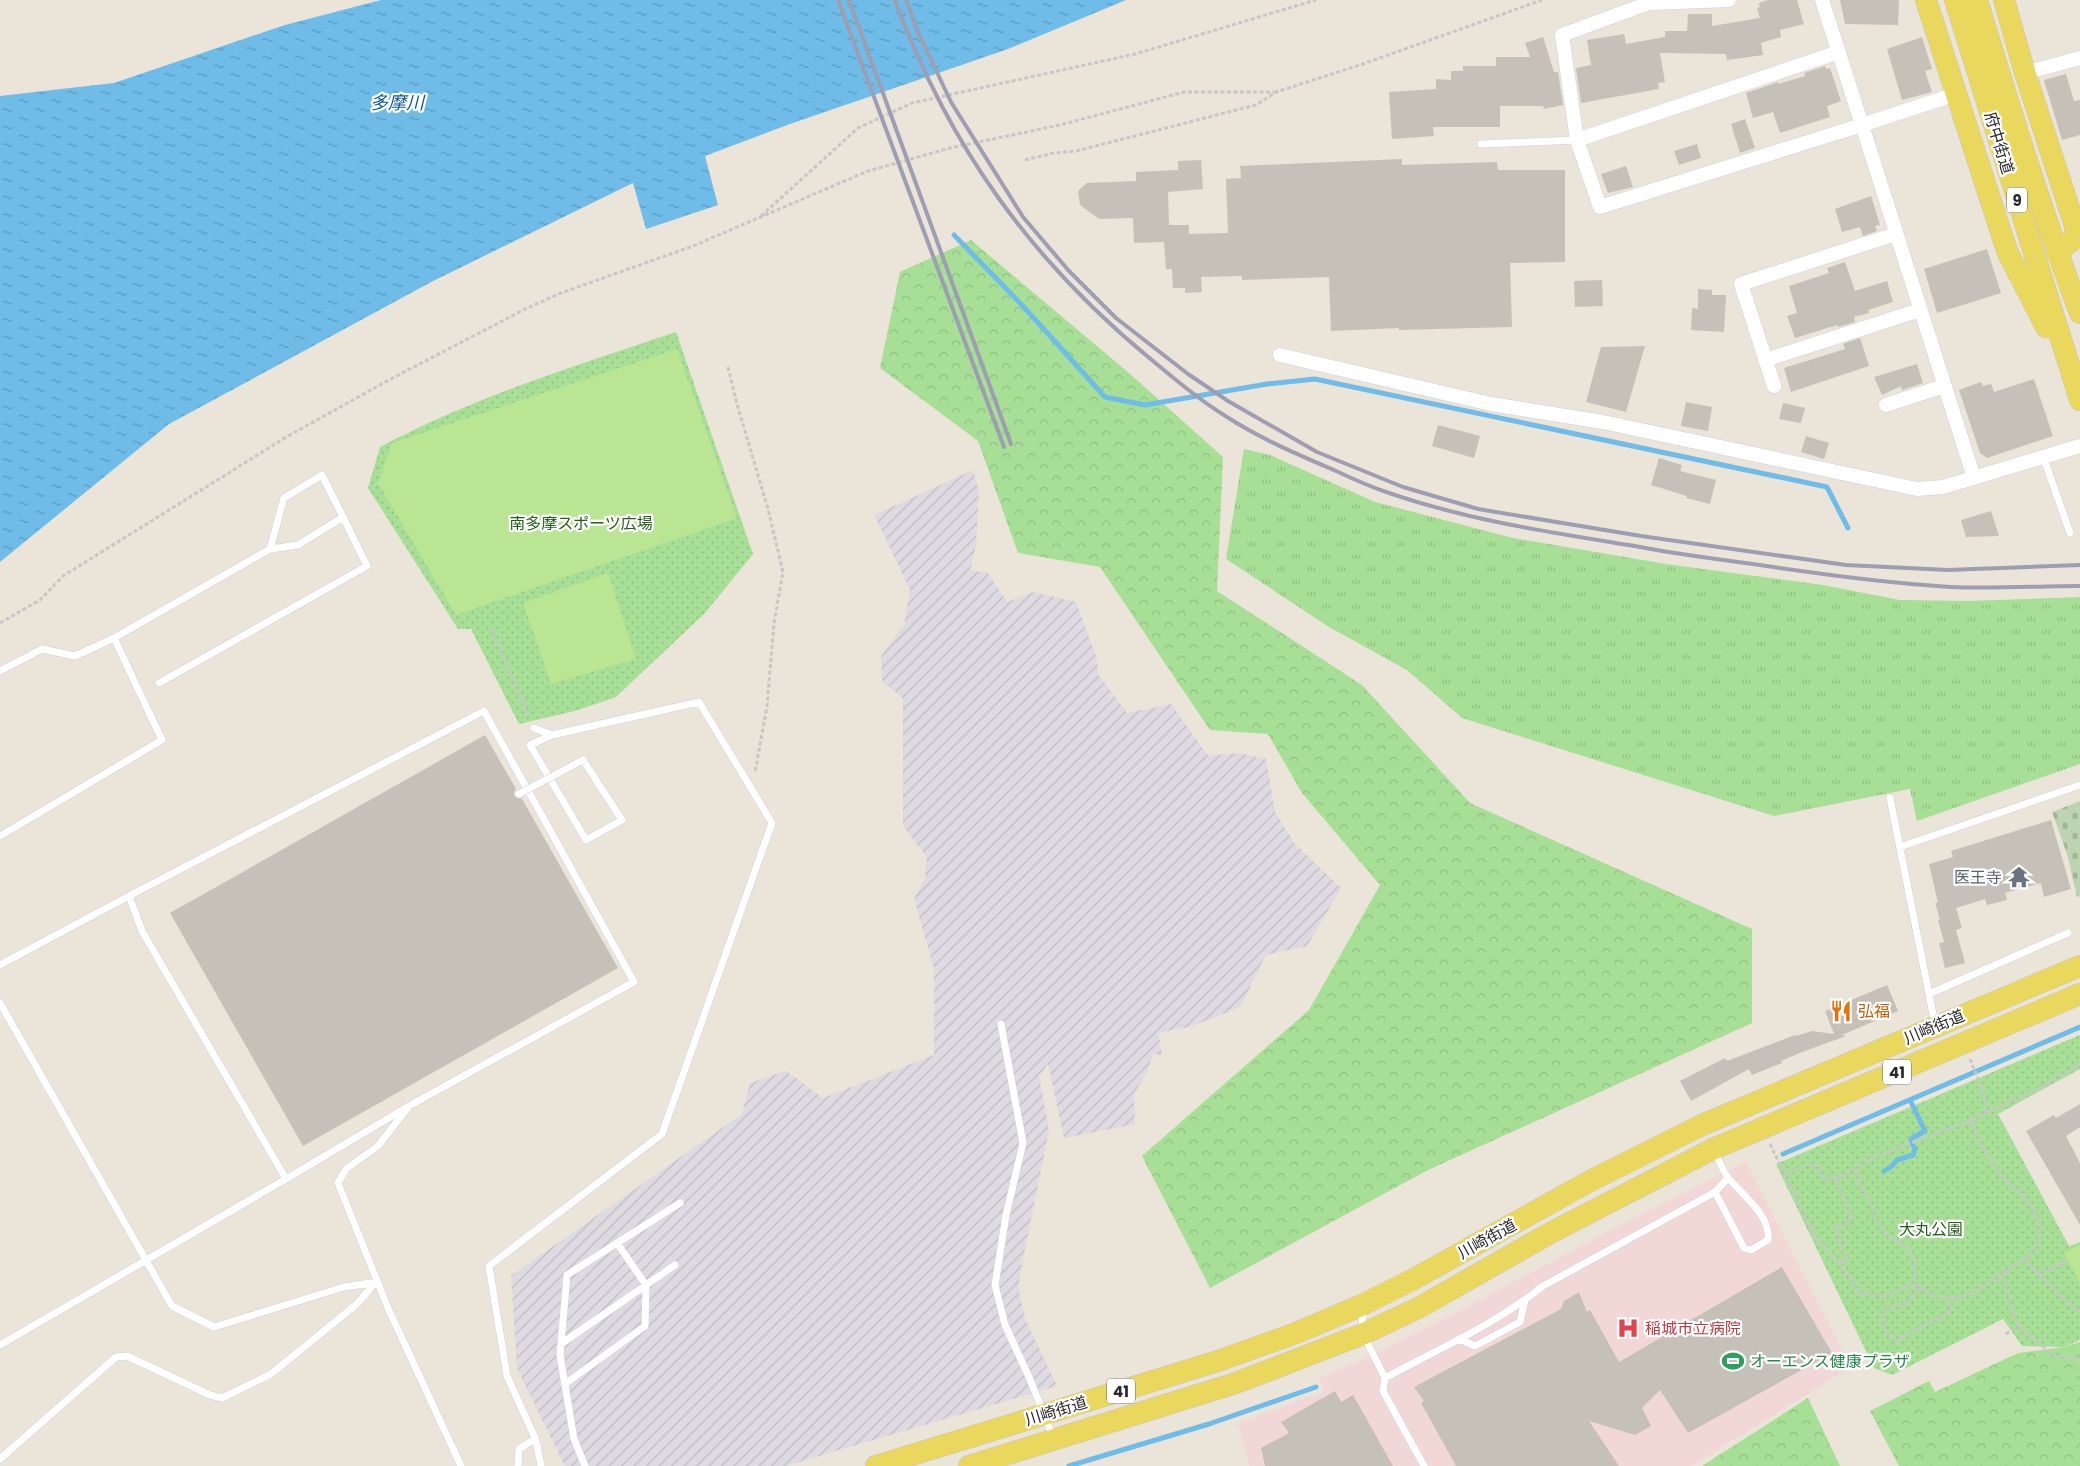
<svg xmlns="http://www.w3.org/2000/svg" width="2080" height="1466" viewBox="0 0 2080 1466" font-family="Poppins,'Noto Sans JP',sans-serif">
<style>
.industrial{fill:url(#industrial-furrows)}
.medical{fill:#f1d8d6}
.grass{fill:url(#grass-tufts)}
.forest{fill:url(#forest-crowns)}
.cemetery{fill:url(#cemetery-stones)}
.park{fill:url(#park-dots)}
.pitch{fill:#bae693}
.water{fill:url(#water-ripples)}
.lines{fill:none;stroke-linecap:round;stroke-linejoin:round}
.stream{stroke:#6fbce9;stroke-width:5}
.building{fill:#c5c1b9}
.service-casing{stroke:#cfd0e0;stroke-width:8}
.minor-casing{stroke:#cfd0e0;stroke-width:15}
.primary-casing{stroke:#c7c7c7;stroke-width:22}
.path{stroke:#c7c7c7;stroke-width:3;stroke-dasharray:4 2.5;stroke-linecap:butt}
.service{stroke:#fff;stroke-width:7}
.minor{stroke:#fff;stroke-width:14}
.primary{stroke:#ead85e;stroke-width:21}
.rail{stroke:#9d9eb1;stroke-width:4}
.service-bridge-casing{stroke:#cfd0e0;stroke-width:8;stroke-linecap:butt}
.service-bridge{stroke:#fff;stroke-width:7}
.labels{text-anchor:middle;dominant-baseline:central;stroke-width:4.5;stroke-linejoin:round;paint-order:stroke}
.shield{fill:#fff;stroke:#686868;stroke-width:1}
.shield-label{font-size:15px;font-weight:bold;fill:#282828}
.street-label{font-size:16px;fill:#282828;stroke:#fff}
.park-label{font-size:16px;fill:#23601c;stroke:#fff}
.worship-label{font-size:16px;fill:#5b616d;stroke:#fff;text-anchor:end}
.food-label{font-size:16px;fill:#c56008;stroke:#fff;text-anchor:start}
.health-label{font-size:16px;fill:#be3a42;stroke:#fff;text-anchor:start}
.leisure-label{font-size:16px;fill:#27864d;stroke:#fff;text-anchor:start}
.water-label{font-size:18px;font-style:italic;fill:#125891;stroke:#fff}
</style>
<defs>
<pattern id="industrial-furrows" width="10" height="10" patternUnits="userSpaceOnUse" patternTransform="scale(1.25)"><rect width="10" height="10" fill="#dddae2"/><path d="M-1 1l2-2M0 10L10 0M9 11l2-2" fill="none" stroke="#bebbc2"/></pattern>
<pattern id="grass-tufts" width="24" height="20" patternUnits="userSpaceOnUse" patternTransform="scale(1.25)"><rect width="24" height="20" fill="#a8df97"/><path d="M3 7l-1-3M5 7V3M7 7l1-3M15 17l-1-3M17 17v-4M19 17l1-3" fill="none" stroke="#91bf82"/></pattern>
<pattern id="forest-crowns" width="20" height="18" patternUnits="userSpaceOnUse" patternTransform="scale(1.25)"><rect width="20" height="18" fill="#a8df97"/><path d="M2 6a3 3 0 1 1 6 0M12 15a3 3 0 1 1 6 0" fill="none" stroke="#91bf82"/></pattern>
<pattern id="cemetery-stones" width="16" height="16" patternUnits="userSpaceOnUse" patternTransform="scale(1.25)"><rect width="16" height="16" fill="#bed3b1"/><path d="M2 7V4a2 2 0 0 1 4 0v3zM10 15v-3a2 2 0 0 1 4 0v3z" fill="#a3b598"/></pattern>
<pattern id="park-dots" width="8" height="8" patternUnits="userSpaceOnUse" patternTransform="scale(1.25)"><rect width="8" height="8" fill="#a8df97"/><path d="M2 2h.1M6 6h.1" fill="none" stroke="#91bf82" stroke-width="1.8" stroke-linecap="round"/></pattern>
<pattern id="water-ripples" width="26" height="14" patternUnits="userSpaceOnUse" patternTransform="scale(1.25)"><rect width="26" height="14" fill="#6fbce9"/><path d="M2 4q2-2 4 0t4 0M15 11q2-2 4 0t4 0" fill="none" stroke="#5b99bd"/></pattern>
</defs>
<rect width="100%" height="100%" fill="#eae4d9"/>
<path class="industrial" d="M973 470 979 492 976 545 970 571 987 572 1007 602 1033 592 1076 602 1097 659 1098 674 1127 713 1171 704 1208 756 1239 753 1266 759 1275 812 1294 843 1341 888 1307 946 1266 955 1240 1007 1193 1026 1158 1033 1162 1055 1153 1054 1147 1072 1134 1094 1135 1124 1064 1138 1048 1064 1039 1076 1049 1130 1022 1264 1018 1288 1026 1321 1057 1386 785 1466H565L517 1368 511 1276 742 1114 750 1083 786 1071 823 1098 934 1055V969L914 899 925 878 927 857 903 826V698L882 681 881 656 904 625 910 590 874 515Z"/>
<path class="medical" d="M1746 1162 1851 1367 1691 1466H1249L1238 1423 1324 1392 1319 1379 1386 1348 1465 1308 1620 1225Z"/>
<path class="grass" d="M1244 449 1270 455 1375 502 1513 538 1666 564 1823 585 1900 600 1968 601 2080 597V764L1917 821 1910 789 1774 816 1462 718 1407 670 1329 627 1226 559Z"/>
<path class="forest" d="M971 240 1129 373 1223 457 1217 591 1362 685 1470 803 1752 929V1023L1428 1170 1210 1288 1142 1156 1309 1010 1380 885 1302 793 1268 734 1210 730 1100 567 1018 553 978 441 880 368 900 272Z
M2080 1342V1466H1899L1870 1411 1929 1381 1935 1392 2018 1353 2064 1347Z
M1808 1398 1840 1466H1702Z"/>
<path class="cemetery" d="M2080 801V896L2077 897 2068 857 2052 812Z"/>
<path class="park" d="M676 332 753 554 705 613 616 697 575 711 519 724 471 629H458L368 488 380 447C474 397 575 366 676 332Z
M2080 1035V1069L1998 1114 2069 1246 2080 1242V1340L2064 1347 2022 1346 2003 1319 1892 1375 1874 1368 1776 1164Z"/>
<path class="pitch" d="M677 349 737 518 456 615 378 483 392 443Z
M608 573 636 659 551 684 523 603Z
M2080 1245V1283L2064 1253Z"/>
<path class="water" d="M381 0H1126L1008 49 787 125 705 156 718 205 646 229 633 183 433 281 169 424 0 562V96L114 83 285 25Z"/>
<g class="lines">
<path class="stream" d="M954 235 1022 305 1105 397 1145 405 1267 384 1315 379 1827 487 1848 528
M1783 1154 2080 1027
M1884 1171 1892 1166 1897 1160 1913 1155 1915 1149 1911 1141 1912 1138 1925 1131 1910 1100
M1069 1466 1209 1424 1316 1387"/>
</g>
<path class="building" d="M1768 0H1797L1804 24 1780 30 1781 37 1761 43 1763 55 1727 60 1726 54 1660 53 1665 82 1658 83 1659 89 1581 103 1576 68 1591 65 1587 40 1624 34 1626 44 1665 37V31H1687L1688 14H1712V26L1760 18 1757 8 1760 7 1759 3Z
M1840 0H1899L1898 25 1845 24Z
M1543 37 1554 72H1558L1563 105 1544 109 1543 106H1500V127H1433L1434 136 1392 139 1389 92 1436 89V79L1451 80V71H1463V66H1496V57H1530L1525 43Z
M1922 37 1932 69 1925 71 1932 92 1902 100 1887 49Z
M1825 66 1826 69 1830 68 1841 101 1827 106 1830 117 1780 133 1773 112 1753 118 1746 93 1778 82V84L1805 76 1804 73Z
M2066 74 2074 101 2080 100V135L2062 140 2044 80Z
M1745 119 1755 148 1740 153 1731 124Z
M1697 144 1701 158 1679 165 1674 151Z
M1402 159V165L1497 162 1498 170H1565V262L1510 263 1512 327 1399 330V328L1331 331 1329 277 1242 280V276L1201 277 1202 292 1185 293V288H1173L1172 269H1166L1164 242 1134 243 1133 218 1099 219 1080 205 1078 191 1087 183 1136 181V172L1178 170V161L1201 160 1203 189 1168 192 1169 225H1189V234L1228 233 1226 179 1241 178 1240 166Z
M1626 166 1633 187 1608 193 1601 174Z
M1871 196 1880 225 1875 226 1877 231 1863 236 1860 227 1842 232 1835 209Z
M1987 249 2001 293 1937 313 1924 269Z
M1845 262 1855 291 1887 281 1893 302 1868 310 1869 313 1854 317 1855 322 1838 327 1837 325 1795 338 1787 316 1797 313 1789 286 1829 273 1827 268Z
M1602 280 1603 306 1575 307 1574 281Z
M1698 289 1712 290V295H1726L1724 332 1691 330 1692 308 1698 309Z
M1860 338 1869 366 1791 392 1784 368 1845 349 1843 344Z
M1645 346 1626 412 1586 402 1601 347Z
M1917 364 1923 383 1902 390 1901 386 1882 395 1874 377Z
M2034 379 2053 436 1987 458 1980 453 1959 390 1981 382 1983 386 1991 384 1994 392Z
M1686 402 1712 407 1708 431 1681 426Z
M1783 403 1805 408 1801 423 1779 419Z
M1438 425 1480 436 1474 458 1432 446Z
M1806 436 1829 443 1824 459 1801 452Z
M1659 458 1682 465 1680 471 1716 480 1710 504 1686 498 1687 496 1651 485Z
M1991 511 1999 536 1966 537 1961 520Z
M485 735 516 789 514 793 515 797 522 799 618 968 303 1146 170 913Z
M2051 820 2071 889 2044 897 2041 883 2005 893 2007 900 1987 905 1985 899 1956 908 1962 928 1956 930 1965 963 1945 968 1939 943 1944 942 1938 920 1940 919 1935 903H1938L1929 864 1953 857 1951 851Z
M1887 985 1898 1011 1842 1035 1846 1036 1802 1052 1781 1061 1782 1063 1752 1075 1749 1069 1691 1101 1680 1081 1725 1058 1727 1061 1795 1035 1796 1036 1812 1031 1834 1034 1825 1011Z
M2080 1104V1127L2066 1136 2080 1163V1225L2026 1131 2054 1115 2056 1118Z
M1782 1267 1832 1353 1688 1433 1660 1390 1642 1408 1651 1426 1635 1435 1589 1421 1619 1466H1456L1421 1403 1424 1401 1414 1387 1561 1309 1564 1301 1579 1292 1587 1312 1590 1310 1619 1362Z
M1335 1391 1341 1402 1353 1395 1393 1466H1265L1261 1448 1289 1433 1281 1422Z"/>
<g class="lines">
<g class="service-casing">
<path id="service" d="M1481 144 1577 140
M2043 456 2070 533
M0 671 42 649 75 656 114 638
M159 683 367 566 343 517
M534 728 552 735 699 702 772 823 662 1134 489 1266 507 1376 536 1440 541 1466
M552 735 530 745 586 840 622 820 583 760
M1890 798 1935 1024
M0 836 162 740 114 638 270 549 298 545 343 517 322 475 284 498 270 549
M1900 847 2080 785
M0 965 129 896
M1929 994 2068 933
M0 1003 172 1306 214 1327 344 1287 377 1282
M1001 1024 1023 1143 1006 1215 995 1285 1005 1325 1029 1377 1053 1437
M409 1106 286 1179 142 931 129 896 484 711 634 982 409 1106 378 1146 346 1169 338 1183 388 1308 461 1466
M1714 1151C1719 1160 1723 1172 1729 1179 1743 1195 1771 1216 1768 1240L1751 1250 1744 1248 1715 1192
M1362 1307 1363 1334 1385 1378 1383 1391 1424 1466
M1459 1339 1475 1346 1520 1322 1525 1300
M561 1344 675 1265
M0 1345 286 1179
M1385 1378C1438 1349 1496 1324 1543 1286L1715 1192 1728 1178
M565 1384 645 1326 646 1285 617 1243
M0 1459 116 1357 127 1356 210 1395 222 1398 271 1374 357 1304 376 1282
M518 1466 519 1449 530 1442 536 1440
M585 1466 574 1439 560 1355 567 1275 680 1203"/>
</g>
<g class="minor-casing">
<path id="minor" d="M1729 0 1649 3 1562 35 1577 140 1600 207 1862 125 1974 478
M1822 0 1862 125 1956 94
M2025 73 2080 58
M1577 140 1839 52
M1280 355 1491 404 1603 422 1917 489 1943 487 2080 446
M1765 360 1920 310
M1774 386 1741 284 1896 234
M1886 405 1944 386"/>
</g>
<g class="primary-casing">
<path id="primary" d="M1926 0 2007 251 2046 327
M1955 0 2080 400
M1977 0C2009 105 2041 210 2080 313
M2004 0 2025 73 2075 226V238L2057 252
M876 1466 1218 1361 1296 1333 1362 1305 1412 1280 1590 1181 1702 1125 2080 966
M969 1466 1236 1383 1363 1334 1420 1307 1552 1232 1713 1149 2080 994"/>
</g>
<path class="path" d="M1025 160 1054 153 1076 151 1256 105 1276 92 1360 65 1542 0
M761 216 858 128 912 103 1135 54 1316 0
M728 367 737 404 768 509 783 572 774 623 767 706 755 772
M0 623 40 600 63 576 288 436 387 381 525 309 561 293 693 246 868 171 950 148 1060 125 1184 92H1276
M492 629 529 719
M1970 1059 1981 1086 1987 1112
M1971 1120C1978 1138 1985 1154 1997 1170 2011 1188 2023 1189 2034 1212 2036 1217 2039 1221 2039 1226 2040 1236 2037 1247 2031 1254 2025 1261 2013 1266 2006 1271 1983 1286 1963 1306 1934 1295 1902 1284 1922 1269 1909 1250 1904 1242 1891 1240 1885 1233 1876 1222 1874 1211 1869 1199 1864 1188 1856 1181 1856 1168L1862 1162Z
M1971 1120 2038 1089 2080 1064
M1770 1144 1814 1235 1840 1263 1847 1275 1861 1294 1887 1296 1915 1283
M1784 1174 1808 1165 1815 1164 1825 1180 1835 1177
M2025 1258 2037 1274 2080 1313
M1840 1263 1847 1260 1837 1232V1226L1844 1225 1852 1215 1835 1177 1844 1175 1856 1168
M2005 1272 2004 1282 2018 1326
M2037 1274 2069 1261
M1920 1288C1916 1292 1913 1298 1908 1301 1896 1309 1889 1302 1881 1318L1887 1333 1896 1341 1949 1312 1953 1299
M2006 1334 2018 1326 2052 1354 2080 1360"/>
<use href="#service" class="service"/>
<use href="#minor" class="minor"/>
<use href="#primary" class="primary"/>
<path class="rail" d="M838 0 1004 447
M849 0 1011 444
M895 0C949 147 1032 262 1153 361 1177 381 1201 401 1227 417 1261 439 1299 455 1336 471 1353 479 1371 487 1389 493 1470 521 1555 533 1640 547 1677 554 1715 559 1753 564 1819 574 1885 583 1951 587 1994 589 2037 586 2080 586
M906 0 918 32 951 102 1023 217 1069 271 1116 318 1188 374 1228 401 1317 452 1403 487 1478 509 1641 536 1846 565 1948 570 2080 565"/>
<g class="service-bridge-casing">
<path id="service-bridge" d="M519 794 583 760"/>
</g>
<use href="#service-bridge" class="service-bridge"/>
</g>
<defs>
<g id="temple-bare" transform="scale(1.725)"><path d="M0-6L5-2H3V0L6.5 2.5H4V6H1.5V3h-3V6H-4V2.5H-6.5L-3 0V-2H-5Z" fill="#6b7280" stroke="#fff" stroke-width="2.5" paint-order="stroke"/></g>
<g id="restaurant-bare" transform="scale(1.725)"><path d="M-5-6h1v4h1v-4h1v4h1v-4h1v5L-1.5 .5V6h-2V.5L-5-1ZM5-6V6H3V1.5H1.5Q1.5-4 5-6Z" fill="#e8710a" stroke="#fff" stroke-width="2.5" paint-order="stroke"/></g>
<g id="hospital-bare" transform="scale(1.725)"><path d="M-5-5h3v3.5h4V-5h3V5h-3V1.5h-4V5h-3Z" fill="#e0444e" stroke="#fff" stroke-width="2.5" paint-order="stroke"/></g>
<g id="stadium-bare" transform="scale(1.725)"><path d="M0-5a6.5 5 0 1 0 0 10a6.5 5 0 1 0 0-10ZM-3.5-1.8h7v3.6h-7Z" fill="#2e9e5b" stroke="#fff" stroke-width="2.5" paint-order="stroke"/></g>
</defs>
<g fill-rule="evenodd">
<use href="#temple-bare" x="2019" y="877"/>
<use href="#restaurant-bare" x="1841" y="1011"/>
<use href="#hospital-bare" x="1628" y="1328"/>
<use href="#stadium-bare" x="1733" y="1361"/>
</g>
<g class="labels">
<g class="shield">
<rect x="2007" y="187.5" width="20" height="25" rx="4"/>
<rect x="1883" y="1059.5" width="28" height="25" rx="4"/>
<rect x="1107" y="1378.5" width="28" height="25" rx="4"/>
</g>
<g class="shield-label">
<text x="2017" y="200">9</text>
<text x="1897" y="1072">41</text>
<text x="1121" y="1391">41</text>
</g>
<g class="street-label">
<text transform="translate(1999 143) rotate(73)">府中街道</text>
<text transform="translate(1934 1027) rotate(-23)">川崎街道</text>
<text transform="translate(1487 1239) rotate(-29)">川崎街道</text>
<text transform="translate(1056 1411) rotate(-17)">川崎街道</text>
</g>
<g class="park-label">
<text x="581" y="523">南多摩スポーツ広場</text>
<text x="1931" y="1229">大丸公園</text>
</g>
<g class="worship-label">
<text x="2002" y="877">医王寺</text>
</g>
<g class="food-label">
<text x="1858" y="1011">弘福</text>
</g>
<g class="health-label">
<text x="1645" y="1328">稲城市立病院</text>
</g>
<g class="leisure-label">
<text x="1750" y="1361">オーエンス健康プラザ</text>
</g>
<g class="water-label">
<text x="397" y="102">多摩川</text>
</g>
</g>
</svg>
